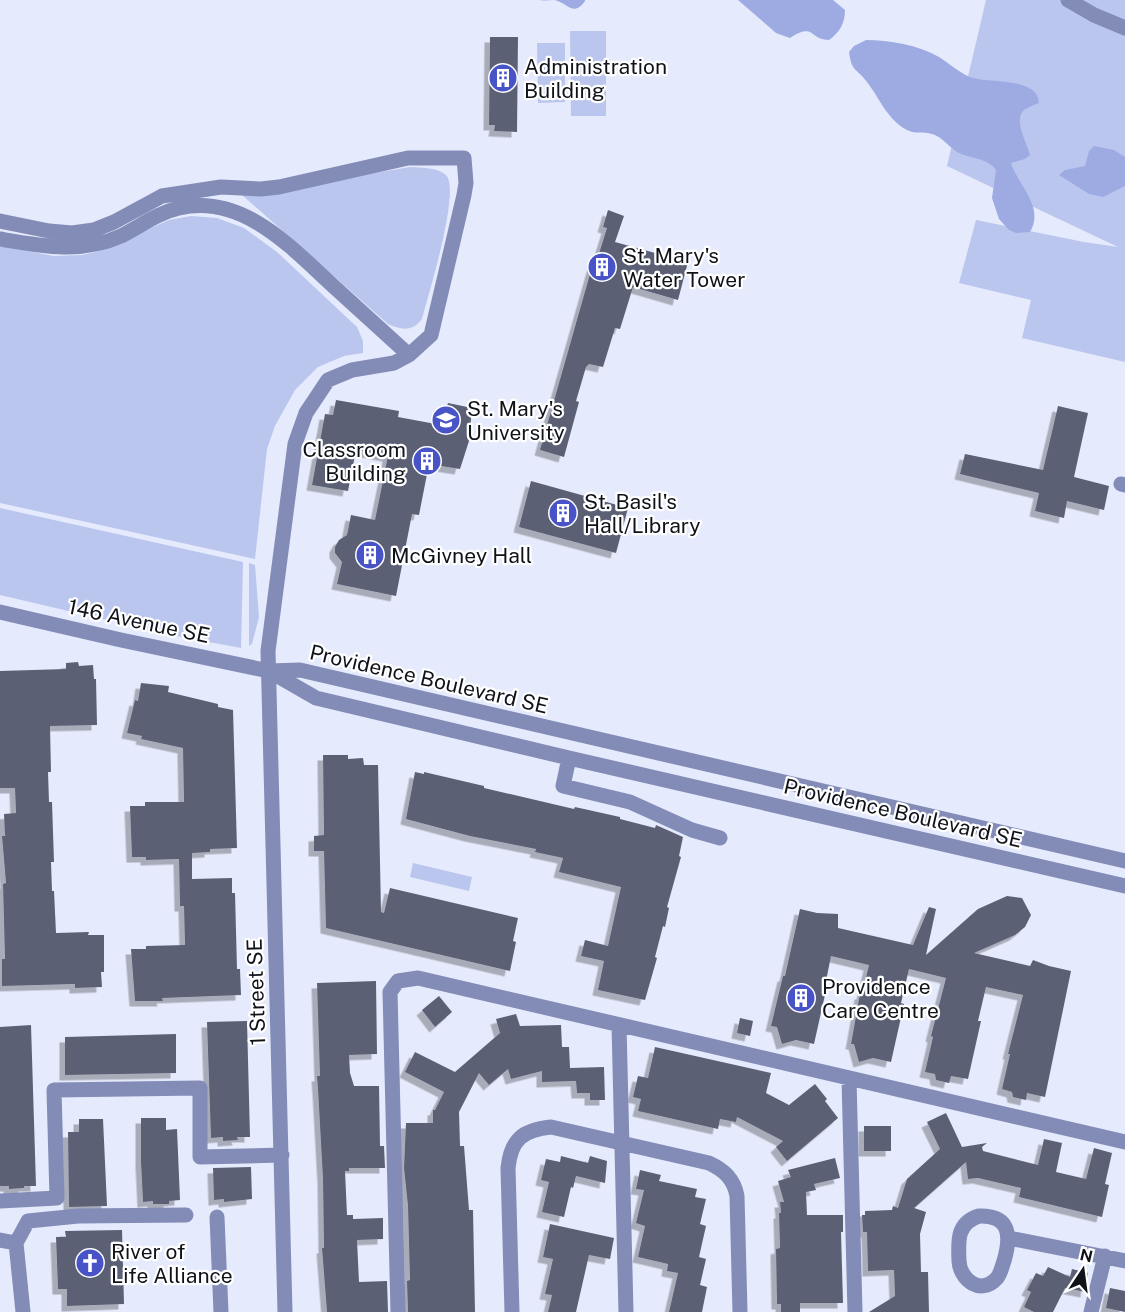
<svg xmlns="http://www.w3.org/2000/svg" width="1125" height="1312" viewBox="0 0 1125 1312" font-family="'Public Sans',sans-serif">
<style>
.green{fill:#bbc6ef}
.forest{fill:#9eabe3}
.building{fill:#5c6174;filter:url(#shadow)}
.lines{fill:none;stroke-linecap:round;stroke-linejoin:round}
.minor{stroke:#828cb6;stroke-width:15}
.labels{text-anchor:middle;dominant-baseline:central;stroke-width:4.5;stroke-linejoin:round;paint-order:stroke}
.poi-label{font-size:21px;fill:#101219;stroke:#fff;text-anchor:start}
.street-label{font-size:21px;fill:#101219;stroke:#fff}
</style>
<defs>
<filter id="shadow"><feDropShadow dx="-5.5" dy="5.5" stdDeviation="0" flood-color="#0004"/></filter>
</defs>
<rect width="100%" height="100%" fill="#e5eafc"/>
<path class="green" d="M986 0H1125V362L1022 338 1031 300 959 283 976 220 1084 242 1118 247 947 166Z
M570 31H606V116H571Z
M537 43H565V102L538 103Z
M410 167C422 168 437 167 446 175 461 190 428 296 422 319 412 332 401 330 388 324L242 195Z
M191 216 217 218 244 228 277 252 357 327 363 341V353L344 356 318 367 295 390 275 426 267 449 255 559 0 503V246L54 256 82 255 100 251 124 242 146 230 169 220Z
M0 508 243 562 241 648 171 635 0 595Z
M249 563 255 565 259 617 252 644 249 646Z
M413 863 472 877 469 891 410 877Z"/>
<path class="forest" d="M539 0H585V1C573 18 567 2 554 0 549 0 544 1 539 0Z
M738 0H833L845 10C845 23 840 32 829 40 809 40 815 22 790 38L776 33Z
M866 40C889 40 918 45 939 57 949 63 958 72 970 77 987 84 1038 76 1039 103 1034 105 1028 107 1024 110 1013 120 1027 143 1030 155L1025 159 1011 163C1018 185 1045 207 1030 232L1016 233 1009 230 999 219 992 198 996 170C988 158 972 159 959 153 949 148 943 137 932 134 923 131 915 135 905 129 886 117 880 99 867 82 856 67 852 73 849 52L854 46Z
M1094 146 1114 150 1125 157V186L1103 197 1089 194 1059 175 1065 170 1085 166 1089 151Z"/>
<path class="building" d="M490 37H518L517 132 494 131 495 125H489Z
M608 210 624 216 615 242 688 262 678 300 633 287 620 329 615 328 603 367 589 364 586 367 576 401 579 402 564 457 540 450 594 260 598 257 607 228 603 227Z
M336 400 399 411 398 417 441 425 448 403 472 408 469 441 460 469 429 464 419 515 412 514 396 596 337 584 342 562 335 553V547L339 540 347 535 351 515 375 520 388 456 356 450 348 491 312 485 325 414 333 415Z
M1058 406 1088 413 1074 477 1109 486 1104 510 1067 501 1064 518 1035 511 1039 493 960 474 965 454 1043 470Z
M531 481 628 508 616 553 519 527Z
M78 662 79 666 93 665 94 679H96L97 725 50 726 51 772H48L49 802H52L54 862H51L52 891H54L56 933 89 932 88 935H104V972H101L102 987 75 988V984L2 986V959H5L3 884 6 883 2 836H5L4 814 16 813 15 788H0V671L66 669V663Z
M141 683 169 686 168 692 218 704V707L233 710 237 848 210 849V852L192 853V879L232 878V893H235L237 969H240L241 995 162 998 163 1001H135L131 949H146V946L185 945 184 906H180L179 859 146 860V857H132L130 806H145V802H184L183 748 141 739 142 736 127 733 135 700 138 701Z
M323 755H348V759L363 758 364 765H378L381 912 384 913 390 888 518 918 513 941 516 942 510 971 326 928 324 851H314V836L324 835Z
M415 772 424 774V772L484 786V788L574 809 575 807 620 817V819L655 828 656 825 683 837 679 856 681 857 667 907 669 908 665 927 663 926 655 957 657 958 645 1000 598 990 604 961 581 956 585 940 608 946 621 887 559 872 563 858 535 852 536 849 470 836 406 819Z
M1007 896 1022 898 1031 915 1025 927 1015 935 974 953 1030 966 1033 960 1049 966 1071 971 1045 1097 1027 1093 1026 1100 1013 1097 1012 1092 1002 1089 1010 1054H1008L1023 995 986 987 978 1021H981L968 1079 951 1076 949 1083 936 1080 935 1074 925 1072 933 1037 931 1036 946 978 909 969 901 1003 904 1004 891 1062 873 1058 859 1062 854 1044H851L860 994H862L869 965 831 956 825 986H827L814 1044 796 1040 782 1044 777 1027 771 1026 783 976H785L800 909 817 913 838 914V928L913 945 929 907 936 909 926 955 978 909Z
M376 981 377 1054 349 1055 350 1073 354 1086H379L380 1146H384L385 1168H349V1171H345L347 1215H353V1219L383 1218V1239L357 1240 359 1282 387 1281 388 1312H327L322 1248H324L323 1179 318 1089 317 1076H320L317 983Z
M439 996 452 1012 435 1027 422 1010Z
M516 1014 520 1026 561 1025 562 1047H569L570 1068 604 1067 605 1100H590V1093H577L576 1081 542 1082V1071L511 1079 508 1069 489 1085 479 1073 459 1112 460 1146H464L469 1210H473L475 1312H408L407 1281 410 1280 408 1206 404 1168 406 1123H433V1110H435L444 1092 405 1072 415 1052 455 1072 500 1033 496 1019Z
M740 1018 753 1021 750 1036 737 1033Z
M247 1021 250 1137H237L238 1140 223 1141V1137L211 1138 207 1022Z
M31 1025 36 1186H24V1188L9 1189V1186H0V1027Z
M176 1034V1073L65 1075V1037Z
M655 1047 771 1073 766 1093 789 1105 815 1084 827 1099 825 1101 838 1118 787 1161 776 1147 783 1141 737 1117 736 1122 720 1119 718 1129 638 1111 641 1099 633 1097 638 1076 648 1078Z
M946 1113 962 1147 987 1143 982 1147 983 1151 1038 1165 1044 1139 1062 1143 1056 1172 1086 1179 1094 1148 1112 1153 1105 1184 1109 1185 1102 1217 1019 1197 1021 1188 978 1178 968 1179 966 1162 914 1208 926 1212 920 1234 921 1272H928L929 1312H869L895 1296 894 1270 868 1271 867 1232H863L862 1215H865V1211L892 1210 893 1206 898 1208 907 1179 940 1149 927 1122Z
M141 1118H166V1130L177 1129 180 1200 169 1201V1204H153V1201L143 1202 141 1162Z
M79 1119H103L107 1206 69 1207 68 1132H79Z
M864 1126H891V1151H864Z
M561 1156 588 1163 590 1156 607 1161 605 1183 576 1176 573 1188 571 1187 564 1217 542 1212 549 1182 541 1180 546 1159 560 1162Z
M835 1158 840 1178 814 1184 816 1190 806 1192 807 1215H843V1232H841L843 1303H800V1312H781V1304H777L776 1249 780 1248 779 1213H781L780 1202H784L778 1181 791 1177 788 1170Z
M251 1167 252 1199 224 1202V1199L214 1200 213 1168Z
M640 1170 661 1175 659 1181 697 1189 695 1197 706 1199 700 1224 706 1226 699 1257 706 1259 700 1285 707 1287 702 1312H669L678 1273 667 1271 668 1264 638 1257 645 1226 636 1223 644 1190 636 1189Z
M550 1224 614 1238 610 1259 589 1255 576 1312H548L552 1295 545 1294 553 1259 543 1257Z
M122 1230 124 1304 67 1306V1289H58L56 1237H66L65 1231Z
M1048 1267 1070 1277 1072 1269 1088 1273 1086 1292 1065 1288 1053 1312H1034L1024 1307 1031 1292 1027 1290 1036 1273 1043 1276Z
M1110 1288 1125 1291V1312L1106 1308Z"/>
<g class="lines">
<path class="minor" d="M1068 0 1094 15 1125 28
M0 221 49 231 72 233 94 230 114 222 162 196 221 187 261 189 279 187 408 158H464L466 183 464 195 431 335 409 355 394 363 352 370 328 380 306 413 295 444 268 651 285 1312
M0 239C41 246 82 254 121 236 141 226 157 213 179 208 241 193 290 246 331 284 357 308 383 331 409 355
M1121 484 1125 485
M0 612 121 640 269 671 300 670 1125 861
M269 671 316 698 569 758 1125 886
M569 758 563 786 630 802 692 830 720 838
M619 1025 626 1312
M849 1079 855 1312
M0 1201 57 1198 54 1090 200 1088V1157L282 1155
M979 1216C1011 1215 1011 1237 1004 1261 1002 1266 1001 1273 997 1278 981 1296 960 1280 959 1261 958 1240 957 1223 979 1216Z
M217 1217 221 1312
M1009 1238 1125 1261
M0 1240 16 1243 28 1221 78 1216 186 1215
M16 1243 23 1312
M398 1312 390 992 398 981 418 978 1125 1142
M512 1312 508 1168C511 1139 523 1130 551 1127L709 1163C724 1170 734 1179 737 1196L740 1312
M1091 1312 1105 1256"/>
</g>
<defs>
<g id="building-disc" transform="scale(1.5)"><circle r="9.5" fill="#4853c8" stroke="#fff"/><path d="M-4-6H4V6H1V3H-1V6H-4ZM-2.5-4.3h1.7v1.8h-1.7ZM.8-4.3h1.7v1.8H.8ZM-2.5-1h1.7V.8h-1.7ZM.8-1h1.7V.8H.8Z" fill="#fff"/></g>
<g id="university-disc" transform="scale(1.5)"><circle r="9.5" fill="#4853c8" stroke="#fff"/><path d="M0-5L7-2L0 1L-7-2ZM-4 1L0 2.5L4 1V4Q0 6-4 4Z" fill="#fff"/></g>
<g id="church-disc" transform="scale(1.5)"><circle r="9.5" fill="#4853c8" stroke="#fff"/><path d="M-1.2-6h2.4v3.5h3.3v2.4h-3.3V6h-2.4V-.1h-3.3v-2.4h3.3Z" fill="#fff"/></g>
</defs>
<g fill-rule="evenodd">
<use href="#building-disc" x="503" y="78"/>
<use href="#building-disc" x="602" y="267"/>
<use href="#university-disc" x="446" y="420"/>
<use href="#building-disc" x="427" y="461"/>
<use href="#building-disc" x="563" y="513"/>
<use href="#building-disc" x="370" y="555"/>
<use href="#building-disc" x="801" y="998"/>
<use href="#church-disc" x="90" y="1263"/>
</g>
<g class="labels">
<g class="poi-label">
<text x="524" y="66">Administration<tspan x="524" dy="24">Building</tspan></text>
<text x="623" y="255">St. Mary's<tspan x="623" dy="24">Water Tower</tspan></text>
<text x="467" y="408">St. Mary's<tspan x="467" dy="24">University</tspan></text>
<text x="406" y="449" text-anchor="end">Classroom<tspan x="406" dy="24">Building</tspan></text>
<text x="584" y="501">St. Basil's<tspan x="584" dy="24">Hall/Library</tspan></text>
<text x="391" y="555">McGivney Hall</text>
<text x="822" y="986">Providence<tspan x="822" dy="24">Care Centre</tspan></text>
<text x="111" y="1251">River of<tspan x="111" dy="24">Life Alliance</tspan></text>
</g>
<g class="street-label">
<text transform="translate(139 621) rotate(12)">146 Avenue SE</text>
<text transform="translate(429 679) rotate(13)">Providence Boulevard SE</text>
<text transform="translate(903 813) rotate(13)">Providence Boulevard SE</text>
<text transform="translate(256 992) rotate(-92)">1 Street SE</text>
</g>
</g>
<g transform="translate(1083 1270) rotate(13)" stroke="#ffffff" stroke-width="4.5" paint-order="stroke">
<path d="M0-4.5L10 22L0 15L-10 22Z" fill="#101219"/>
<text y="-9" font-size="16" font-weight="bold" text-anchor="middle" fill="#101219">N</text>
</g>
</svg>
